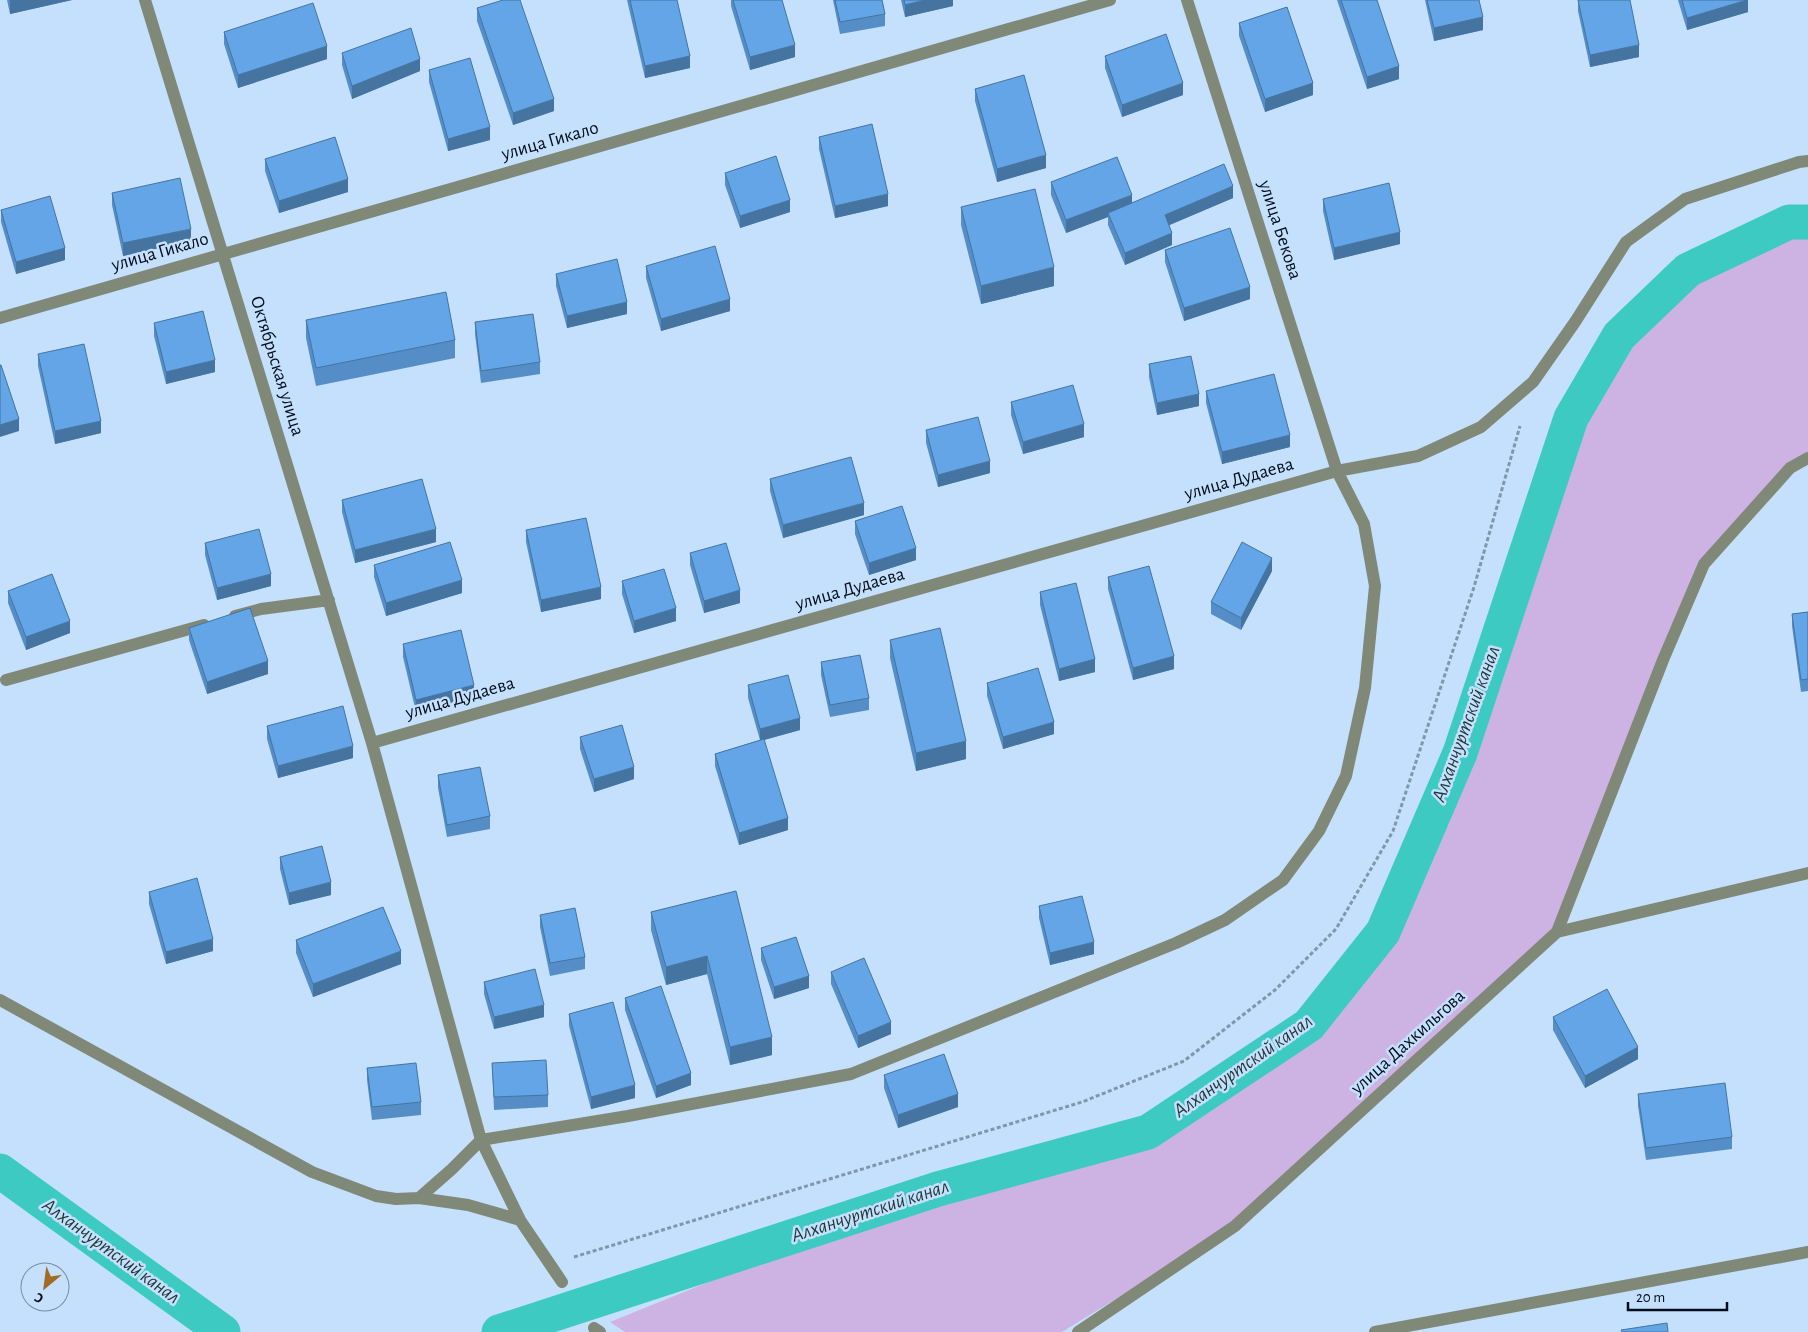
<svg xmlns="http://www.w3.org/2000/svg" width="1808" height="1332" viewBox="0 0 1808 1332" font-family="'Alegreya Sans',sans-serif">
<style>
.green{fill:#cdb3e3}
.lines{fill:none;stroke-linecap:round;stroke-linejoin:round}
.canal{stroke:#3dcac2;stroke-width:35}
.path{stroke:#8096ac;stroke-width:3;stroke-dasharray:4 2.5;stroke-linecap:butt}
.minor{stroke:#808977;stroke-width:12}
.wall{fill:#558ec6}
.shaded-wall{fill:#4574a1}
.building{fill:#63a5e6;stroke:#4574a1}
.labels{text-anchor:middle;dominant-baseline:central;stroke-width:5;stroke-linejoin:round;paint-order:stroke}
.street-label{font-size:19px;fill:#030d19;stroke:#c4e0fc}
.water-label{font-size:20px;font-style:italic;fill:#1e3634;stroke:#c4e0fc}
</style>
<rect width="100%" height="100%" fill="#c4e0fc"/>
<path class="green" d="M1789 222H1808V458L1704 564 1557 932 1235 1226 1062 1332H625L610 1322 938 1189 1148 1132 1309 1025 1383 932 1460 753 1571 418 1619 336 1688 270Z"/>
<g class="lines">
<path class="canal" d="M0 1171 223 1332
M499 1332 938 1189 1148 1132 1309 1025 1383 932 1460 753 1571 418 1619 336 1688 270 1789 222H1808"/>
<path class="path" d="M574 1257 1082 1102 1184 1061 1275 990 1336 929 1393 831 1474 587 1520 426"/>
<path class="minor" d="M145 0 372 743 481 1140 520 1220 562 1282
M0 318 1110 0
M235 616 261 609 329 600
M6 680 204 625
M372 743 1337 471 1418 456 1481 427 1533 382 1575 322 1626 242 1685 199 1799 162 1808 161
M1557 932 1663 660 1704 564 1790 468 1808 458
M0 1000 312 1172 376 1196 396 1199 419 1198 468 1205 520 1220
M419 1198 452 1169 481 1140 628 1116 851 1074 1176 943 1225 920 1283 880 1319 831 1346 776 1365 688 1375 586 1364 524 1337 471 1187 0
M594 1328 600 1332
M1078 1332 1235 1226 1557 932 1808 873
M1375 1332 1808 1252"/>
</g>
<path class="wall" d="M7 0H72L10 14Z
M627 0H677L690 68 645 78Z
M731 0H782L795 57 750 70 731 6Z
M833 0H882L885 14V26L840 34Z
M901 0H953V6L905 17Z
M1337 0H1377L1399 79 1367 89Z
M1425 0H1479L1483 30 1434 41Z
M1578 0 1639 57 1590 67 1578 11Z
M1678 0H1748V12L1687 30Z
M477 8 554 111 513 125 477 21Z
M1239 23 1313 95 1265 112 1239 36Z
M224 32 327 59 238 88 224 44Z
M342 53 420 71 352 99 342 65Z
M1105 56 1183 95 1122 117 1105 68Z
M429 70 490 140 448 151 429 82Z
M975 89 1046 168 997 182 975 101Z
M819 137 888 206 835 218 819 149Z
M265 159 348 192 279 213 265 171Z
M725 173 790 212 740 228 725 185Z
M1051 182 1132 202 1233 198 1169 225 1172 245 1125 265 1108 225V217L1066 233 1051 195Z
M112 193 191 241 123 256 112 205Z
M1323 199 1400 244 1334 260 1323 211Z
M961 207 1054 286 981 304 961 225Z
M1 210 65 260 16 274 1 222Z
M1165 250 1250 299 1184 321 1165 262Z
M646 266 730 311 661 331 646 278Z
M556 274 627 314 567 328 556 286Z
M306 320 455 340V358L316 386 306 338Z
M475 322 540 362V374L481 383 475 334Z
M154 323 215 372 166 384 154 336Z
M38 354 101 433 55 444 38 366Z
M1149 364 1199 406 1157 415 1149 377Z
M1206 391 1290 447 1222 464 1206 403Z
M1011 402 1084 437 1023 454 1011 415Z
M926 430 990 473 938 487 926 443Z
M770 479 864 515 783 538 770 491Z
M342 500 436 542 355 563 342 512Z
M855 521 916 560 869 575 855 534Z
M526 530 601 599 541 612 526 542Z
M205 543 271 586 217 600 205 555Z
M690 553 740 603 704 613 690 565Z
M374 565 462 593 386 616 374 577Z
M1272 571 1241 630 1211 614V602Z
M1108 577 1174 669 1133 680 1108 589Z
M622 581 676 621 634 633 622 594Z
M8 591 70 633 26 650 8 603Z
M1040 592 1095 672 1059 681 1040 605Z
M1808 612V691L1801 692 1792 626V614Z
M189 628 268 674 207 694 189 640Z
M890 640 966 759 916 771 890 658Z
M403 644 474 698 416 712 403 657Z
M821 662 869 698V710L830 717 821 675Z
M987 683 1054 734 1003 749 987 696Z
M748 685 800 730 764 740 788 830 739 845 715 766V754L760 740 748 698Z
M267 726 353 758 278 778 267 739Z
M580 737 634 779 594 792 580 749Z
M438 775 490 816V829L447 837 438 788Z
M280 857 331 895 289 905 280 869Z
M736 891 772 1055 730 1065 707 974 666 985 651 930V912Z
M149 892 213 951 166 964 149 904Z
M1039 906 1094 954 1050 965 1039 918Z
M540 915 585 957V969L550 976 540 927Z
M296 940 401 964 313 997 296 953Z
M761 948 809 988 774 999 761 960Z
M831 972 891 1034 858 1048 831 984Z
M484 982 544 1017 494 1029 484 994Z
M625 998 691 1085 656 1098 625 1010Z
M569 1014 635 1098 591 1109 569 1026Z
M1553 1017 1638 1059 1585 1088 1553 1030Z
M492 1063 548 1095V1107L494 1110Z
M367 1068 421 1102V1115L372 1120 367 1080Z
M884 1075 958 1107 898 1128 884 1088Z
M1638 1094 1732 1137V1149L1646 1160 1638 1106Z"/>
<path class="shaded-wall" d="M10 0H72L10 14Z
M925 0H953V6L905 17V5Z
M1748 0V12L1687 30V18Z
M1483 17V30L1434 41V28Z
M795 45V57L750 70V57Z
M1639 45V57L1590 67V55Z
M327 46V59L238 88V75Z
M690 56V68L645 78V66Z
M420 59V71L352 99V86Z
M1399 66V79L1367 89V77Z
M1183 83V95L1122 117V105Z
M1313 83V95L1265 112V99Z
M554 99V111L513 125V113Z
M490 127V140L448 151V139Z
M1046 155V168L997 182V169Z
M348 179V192L279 213V201Z
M1233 186V198L1165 227V215Z
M888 194V206L835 218V206Z
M1132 195V207L1108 213V217L1066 233V220Z
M790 200V212L740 228V216Z
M191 229V241L123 256V243Z
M1400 232V244L1334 260V248Z
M1172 233V245L1125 265V253Z
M65 248V260L16 274V262Z
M1054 267V286L981 304V286Z
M1250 287V299L1184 321V308Z
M730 299V311L661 331V319Z
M627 302V314L567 328V316Z
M215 360V372L166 384V372Z
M1199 394V406L1157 415V403Z
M19 419V431L0 437V425Z
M101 421V433L55 444V431Z
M1084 424V437L1023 454V442Z
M1290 435V447L1222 464V452Z
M990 461V473L938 487V475Z
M864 503V515L783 538V525Z
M436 529V542L355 563V550Z
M916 548V560L869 575V563Z
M1272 558V571L1241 630V618Z
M271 574V586L217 600V588Z
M462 580V593L386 616V603Z
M601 587V599L541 612V600Z
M740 590V603L704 613V601Z
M676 608V621L634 633V621Z
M70 621V633L26 650V637Z
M1174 656V669L1133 680V668Z
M1095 659V672L1059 681V669Z
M268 661V674L207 694V682Z
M474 685V698L416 712V700Z
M800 718V730L760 741V729Z
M1054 722V734L1003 749V737Z
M966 741V759L916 771V753Z
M353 746V758L278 778V766Z
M634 767V779L594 792V779Z
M788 818V830L739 845V833Z
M331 882V895L289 905V893Z
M213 939V951L166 964V952Z
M1094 942V954L1050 965V953Z
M401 951V964L313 997V984Z
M707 956V974L666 985V967Z
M809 976V988L774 999V987Z
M544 1005V1017L494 1029V1017Z
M891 1022V1034L858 1048V1036Z
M772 1037V1055L730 1065V1047Z
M1638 1047V1059L1585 1088V1076Z
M691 1073V1085L656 1098V1086Z
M635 1085V1098L591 1109V1097Z
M958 1094V1107L898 1128V1115Z"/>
<path class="building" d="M503 0H520L554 99 513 113 477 8Z
M630 0H677L690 56 645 66Z
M733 0H782L795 45 750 57Z
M835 0H882L885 14 840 22Z
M904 0H925L905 5Z
M1341 0H1377L1399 66 1367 77Z
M1427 0H1479L1483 17 1434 28Z
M1578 0H1630L1639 45 1590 55Z
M1682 0H1747L1687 18Z
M313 3 327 46 238 75 224 32Z
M1287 7 1313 83 1265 99 1239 23Z
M411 28 420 59 352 86 342 53Z
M1166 34 1183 83 1122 105 1105 56Z
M470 58 490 127 448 139 429 70Z
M1024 75 1046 155 997 169 975 89Z
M872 124 888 194 835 206 819 137Z
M335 137 348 179 279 201 265 159Z
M776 156 790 200 740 216 725 173Z
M1117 157 1132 195 1066 220 1051 182Z
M1224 164 1233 186 1165 215 1172 233 1125 253 1108 213Z
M180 178 191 229 123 243 112 193Z
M1389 183 1400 232 1334 248 1323 199Z
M1035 189 1054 267 981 286 961 207Z
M50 196 65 248 16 262 1 210Z
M1230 228 1250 287 1184 308 1165 250Z
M715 246 730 299 661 319 646 266Z
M617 259 627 302 567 316 556 274Z
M446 292 455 340 316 368 306 320Z
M203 311 215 360 166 372 154 323Z
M533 314 540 362 481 371 475 322Z
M84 344 101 421 55 431 38 354Z
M1191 356 1199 394 1157 403 1149 364Z
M0 365H1L19 419 0 425Z
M1274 374 1290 435 1222 452 1206 391Z
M1073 385 1084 424 1023 442 1011 402Z
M978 417 990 461 938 475 926 430Z
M851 457 864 503 783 525 770 479Z
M422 479 436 529 355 550 342 500Z
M902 506 916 548 869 563 855 521Z
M586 518 601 587 541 600 526 530Z
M259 529 271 574 217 588 205 543Z
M450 542 462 580 386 603 374 565Z
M1242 542 1272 558 1241 618 1211 602Z
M726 543 740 590 704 601 690 553Z
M1149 566 1174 656 1133 668 1108 577Z
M664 569 676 608 634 621 622 581Z
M52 574 70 621 26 637 8 591Z
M1076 583 1095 659 1059 669 1040 592Z
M250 608 268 661 207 682 189 628Z
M1808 612V679L1801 680 1792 614Z
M940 628 966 741 916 753 890 640Z
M461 630 474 685 416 700 403 644Z
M860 655 869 698 830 705 821 662Z
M1038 668 1054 722 1003 737 987 683Z
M788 675 800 718 760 729 748 685Z
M343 706 353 746 278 766 267 726Z
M622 725 634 767 594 779 580 737Z
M764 739 788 818 739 833 715 754Z
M480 767 490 816 447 825 438 775Z
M322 846 331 882 289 893 280 857Z
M197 878 213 939 166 952 149 892Z
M736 891 772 1037 730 1047 707 956 666 967 651 912Z
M1082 896 1094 942 1050 953 1039 906Z
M383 907 401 951 313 984 296 940Z
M575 908 585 957 550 963 540 915Z
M796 937 809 976 774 987 761 948Z
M864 958 891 1022 858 1036 831 972Z
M535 969 544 1005 494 1017 484 982Z
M661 986 691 1073 656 1086 625 998Z
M1607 989 1638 1047 1585 1076 1553 1017Z
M613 1002 635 1085 591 1097 569 1014Z
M944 1054 958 1094 898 1115 884 1075Z
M546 1060 548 1095 494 1097 492 1063Z
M416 1063 421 1102 372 1107 367 1068Z
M1725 1083 1732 1137 1646 1148 1638 1094Z
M1667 1323 1668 1332H1622L1621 1330Z"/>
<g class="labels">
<g class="street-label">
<text transform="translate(550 141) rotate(-16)">улица Гикало</text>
<text transform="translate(1280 230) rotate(72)">улица Бекова</text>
<text transform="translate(160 252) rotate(-16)">улица Гикало</text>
<text transform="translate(277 366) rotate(73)">Октябрьская улица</text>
<text transform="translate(1239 479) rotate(-16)">улица Дудаева</text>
<text transform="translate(850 589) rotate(-16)">улица Дудаева</text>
<text transform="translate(460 698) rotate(-16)">улица Дудаева</text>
<text transform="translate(1408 1042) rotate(-42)">улица Дахкильгова</text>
</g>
<g class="water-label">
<text transform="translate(1466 724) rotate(-70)">Алханчуртский канал</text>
<text transform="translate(1243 1066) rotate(-35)">Алханчуртский канал</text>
<text transform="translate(870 1211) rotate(-18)">Алханчуртский канал</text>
<text transform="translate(111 1251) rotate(36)">Алханчуртский канал</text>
</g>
</g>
<g transform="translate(45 1287) rotate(209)"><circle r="24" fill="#c4e0fc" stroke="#778ca1"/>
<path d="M0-4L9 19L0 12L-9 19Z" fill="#a16b24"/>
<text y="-8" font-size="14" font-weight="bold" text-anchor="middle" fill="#030d19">С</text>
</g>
<path d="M1628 1302v8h99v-8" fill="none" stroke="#030d19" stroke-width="2.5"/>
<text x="1636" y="1302" font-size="15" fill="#030d19" stroke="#c4e0fc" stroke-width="4" paint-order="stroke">20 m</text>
</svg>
